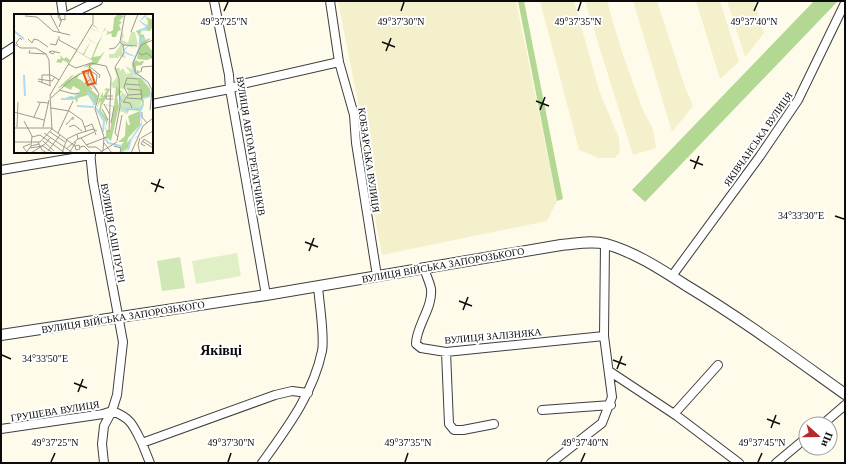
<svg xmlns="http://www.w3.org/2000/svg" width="846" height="464" viewBox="0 0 846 464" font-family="'Times New Roman',serif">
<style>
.farmland{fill:#f4f0cb}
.green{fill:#cfe8b5}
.forest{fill:#b3d894}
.pitch{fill:#e1efc6}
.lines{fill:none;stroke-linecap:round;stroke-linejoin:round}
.minor-casing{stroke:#3e3e3e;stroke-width:10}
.tertiary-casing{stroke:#3e3e3e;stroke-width:12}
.minor{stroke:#fff;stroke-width:8}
.tertiary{stroke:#fff;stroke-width:10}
.ticks{fill:none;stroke:#0b0b0b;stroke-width:1.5}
.labels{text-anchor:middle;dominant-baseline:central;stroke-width:4;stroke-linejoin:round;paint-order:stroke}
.street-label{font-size:10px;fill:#0b0b0b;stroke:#fff}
.district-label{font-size:14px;font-weight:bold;fill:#0b0b0b;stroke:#fff}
.inset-river{fill:none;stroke:#afdbf5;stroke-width:2}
.inset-road{fill:none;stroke:#9d9b91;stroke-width:1}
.view{fill:#e8590c;fill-opacity:0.15;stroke:#e8590c;stroke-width:2}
.inset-edge{fill:none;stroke:#0b0b0b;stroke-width:2}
.ticks-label{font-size:10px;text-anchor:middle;fill:#0b0b0b;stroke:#fff;stroke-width:4;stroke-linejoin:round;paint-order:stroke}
</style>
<rect width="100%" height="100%" fill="#fffbea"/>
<path class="farmland" d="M338 1H516L557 201 547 221 382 255 364 159V133Z
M540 1H574L600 93 619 138 620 152 615 158H599L579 150Z
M585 1H607L621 49 642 108 653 129 656 148 633 155Z
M633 1H657L685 87 693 106 672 132Z
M696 1H720L739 62 720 79Z
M727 1H754L764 33 745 57Z"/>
<path class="green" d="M180 257 185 288 162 291 157 261Z"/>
<path class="forest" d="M518 1H524L563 199 557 201Z
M814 1H838L645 202 632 190Z"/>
<path class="pitch" d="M237 253 241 276 196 284 192 261Z"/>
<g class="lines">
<g class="minor-casing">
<path id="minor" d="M61 1 63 15
M214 1 229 75 230 89 266 295
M330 1 339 62 354 115 356 143 377 276
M69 15 98 1
M1 55 15 46
M152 104 230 89 242 84 339 62
M90 152 93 181 123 342 117 395 112 411 104 426 102 444 104 463
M1 170 91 155
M424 268C426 275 430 283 431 289 433 308 416 326 416 344L421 348 446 352 604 336
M672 276 760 156 798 100 845 3
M446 352 449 424 454 430H463L494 424
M609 371 677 416 739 463
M542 410 611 405
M674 414 718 365
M823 424 845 405
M1 429 103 414 112 411C131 418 133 425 142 443L275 395 292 391 308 393
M142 443 150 463
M262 463C287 428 313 394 322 351 325 337 319 302 318 286
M551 463 602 423 612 397 604 336 605 244
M776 463 806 438"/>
</g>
<g class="tertiary-casing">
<path id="tertiary" d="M1 335 266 295 561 245C575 244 591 240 606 244 635 252 662 270 687 286 742 319 793 357 845 394"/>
</g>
<use href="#minor" class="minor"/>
<use href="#tertiary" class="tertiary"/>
</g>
<path class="ticks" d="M224 11 228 2M401 11 404 2M578 11 581 2M754 11 758 2M382 42 395 47M386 51 391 38M536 101 549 106M540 110 545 97M690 160 703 165M694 169 699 156M151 183 164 188M155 192 160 179M835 216 844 219M305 242 318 247M309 251 314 238M459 301 472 306M463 310 468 297M2 355 11 359M613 360 626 365M617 369 622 356M74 383 87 388M78 392 83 379M767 419 780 424M771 428 776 415M51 462 55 453M228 462 231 453M405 462 408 453M581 462 585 453M758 462 762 453"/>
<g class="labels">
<g class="street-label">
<text transform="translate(758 139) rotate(-55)">ЯКІВЧАНСЬКА ВУЛИЦЯ</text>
<text transform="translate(251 146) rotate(81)">ВУЛИЦЯ АВТОАГРЕГАТЧИКІВ</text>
<text transform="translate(369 160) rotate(82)">КОБЗАРСЬКА ВУЛИЦЯ</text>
<text transform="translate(113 233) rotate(80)">ВУЛИЦЯ САШІ ПУТРІ</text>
<text transform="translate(443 265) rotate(-10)">ВУЛИЦЯ ВІЙСЬКА ЗАПОРОЗЬКОГО</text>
<text transform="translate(123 317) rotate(-9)">ВУЛИЦЯ ВІЙСЬКА ЗАПОРОЗЬКОГО</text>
<text transform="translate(493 336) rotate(-5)">ВУЛИЦЯ ЗАЛІЗНЯКА</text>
<text transform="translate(55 411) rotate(-9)">ГРУШЕВА ВУЛИЦЯ</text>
</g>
<g class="district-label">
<text x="221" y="350">Яківці</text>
</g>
</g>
<g transform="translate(14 14)">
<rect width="139" height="139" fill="#fffbea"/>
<path d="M108 18 110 21 108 26 114 29 117 18H121L124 31H109L108 37 112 44 104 42 105 44H95V40H100L106 32ZM111 52 118 55 120 62 127 64 125 65 128 84 126 94 112 95V99L105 97 107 81 108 78 114 82V75L99 74 97 70 103 63 100 54H106V57L109 54 112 60 117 59Z" fill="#cfe8b5"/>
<path d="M104 0 110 2 105 7 108 8 105 11 107 16 104 17 102 23H98L97 19 92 21 94 18 91 16 88 19 83 17 78 26 83 17 76 14 79 10 85 16 78 11 77 14 88 19 92 13 91 16 96 18 99 16 100 4ZM133 0 132 3 139 6V15V12L136 17 128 16 126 20 130 21 131 26 137 24 132 29 139 38V44L130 47 128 51 121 52 123 59V56L127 58 121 61 118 50 122 46 125 48 133 46 123 45 126 22 122 17 133 13 134 7 131 2ZM89 20 79 43 86 42 91 37 83 50 69 54 79 47 62 37 54 49 49 46 47 49 42 48 44 45H47L46 41 50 45 52 43 56 46 63 37 69 40 77 27 71 23 83 30ZM77 27 83 30 77 45 70 41ZM67 58 63 64 67 66 74 62 67 66 84 82 81 92 74 81 64 84 63 89 61 85 46 86 57 82 60 83 65 79 66 76 59 72 57 76 49 72 43 75 57 62 60 61 54 67ZM126 63 136 75V82L129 84 130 90 126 97 115 96 113 100 109 98 113 99V95L126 94 128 90 124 65ZM102 72 107 77 109 76 103 83 105 93 97 127 92 123V108L85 97 87 86 83 93 85 84H89L86 83 89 78V83L93 76 90 77 92 74 96 75 89 90 100 92ZM88 90 100 93 96 117 91 115 94 106 87 97ZM126 97V111L114 124 113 129 117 124 114 134 107 139 108 135 106 132 110 128H104L111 122 112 105 114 111H116L114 102Z" fill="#b3d894" fill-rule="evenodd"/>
<path d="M132 0 131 3 126 7 133 11V16L123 17 126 22V30L127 22 132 25 127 29 121 46 117 50 120 55 121 60 126 61 128 63 135 73 137 79 136 83 130 85V91L127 98 128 111 118 125 125 121 124 118 125 122 118 125 115 136 108 139 113 136 116 126 127 109 125 95H113L114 99 107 93 106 91V80L109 88 106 87 107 93 119 94 116 89 111 88V86L112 85V88L117 89 119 94 122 93 127 95 126 96 130 84 136 81V75L127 63 120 61 117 50 121 43 112 40 109 36 114 32H117L121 35 115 32 110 37 121 42 125 32V22L122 17 132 13 125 7Z" fill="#afdbf5"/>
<path class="inset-river" d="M0 17 10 25M10 61 11 82M73 78 79 83 80 91M47 85H59L63 81M63 92 80 93M82 94 90 107 89 118M91 123 94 129 107 132V138"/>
<path class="inset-road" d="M36 0 46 19M45 0 46 3 47 7 44 3ZM11 2 23 3 39 17 56 21M45 13 48 5 51 6V0M117 18 124 0M45 22V26L63 36M14 25 18 29 20 25 24 26 34 33M106 28 109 31 110 39M0 30 7 34H22L32 40M36 30 42 31 44 25M4 31 2 29 6 24 8 26M109 31 123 32M95 35 101 34 106 28 111 0M16 36 15 39 32 40M41 38 39 40 35 38 38 37 46 39M125 39 128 41 133 39 139 44M32 40 35 46 36 71M54 50 62 54 77 49 92 52 97 64 95 118M76 50 74 61 85 80 81 95 90 123 89 137M121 52V58L134 68 138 76 136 96M76 53 86 61 85 64M120 53 119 49 127 31 139 26M75 56 83 61 82 71M127 58 128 53 139 52M24 65 38 67 41 63M77 65 71 69 78 75M24 67 37 72M28 69V61H37L45 66M76 69 84 78M111 70 126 71M113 75 127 76 128 83V85L113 84M45 76 60 80 65 79M114 81 128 80M99 82H92V85H99M37 84 59 64 68 59H74M23 88 35 89M109 88 114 81 110 73 113 64 124 65M109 88 116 89 118 94M90 90 96 101M37 94 55 97 68 106 72 117M88 95 94 106M0 98 30 106M128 98V103L133 109M20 103 26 89M10 107 18 122 17 132M97 109 100 93M52 111 59 103V106M3 113 4 88M29 113 35 86M55 113 60 111 68 117M71 113 78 110 82 121M0 114H37L61 132 65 131 66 135 62 136 61 132M38 115 36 81 79 9V0M36 118 51 128M30 119 59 139M44 119 59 87M63 120 79 115 83 117M18 123 26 121 51 139M104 123 101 119 106 93 105 65 101 53 110 39M67 124 80 118M127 124 139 117M29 127 40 137M103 127 108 101M128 127 139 134M0 128H26L38 115M24 128 28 136 33 139M90 129 98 139M72 131 93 123M100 132 107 134 106 139M131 132 127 130 130 125 139 131M66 133 70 132 77 139M16 134 29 132 39 139M52 135 64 125M34 137 46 121M13 138 9 133 16 130M12 139 17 132 25 130M17 139 31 130 37 123M48 139 53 125 63 120 64 125 67 124 74 133H82L90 139M55 139 62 128M85 139 103 128M117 139 129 112 139 104M126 139 124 131 126 124"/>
<path class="view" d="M76 56 81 69 74 71 69 58Z"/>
<rect width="139" height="139" class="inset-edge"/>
</g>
<g class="ticks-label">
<text x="578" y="25">49°37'35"N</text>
<text x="224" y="25">49°37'25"N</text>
<text x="401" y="25">49°37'30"N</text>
<text x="754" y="25">49°37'40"N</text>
<text x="801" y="219">34°33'30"E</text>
<text x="45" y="362">34°33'50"E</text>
<text x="55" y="446">49°37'25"N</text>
<text x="231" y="446">49°37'30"N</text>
<text x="408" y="446">49°37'35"N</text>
<text x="585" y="446">49°37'40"N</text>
<text x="762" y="446">49°37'45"N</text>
</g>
<rect width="846" height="464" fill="none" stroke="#0b0b0b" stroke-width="4"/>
<g transform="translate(818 436) rotate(111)"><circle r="19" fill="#ffffff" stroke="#9d9d9d"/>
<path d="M0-3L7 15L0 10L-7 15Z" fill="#b9262c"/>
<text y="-6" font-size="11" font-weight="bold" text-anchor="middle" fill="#0b0b0b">Пн</text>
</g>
</svg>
